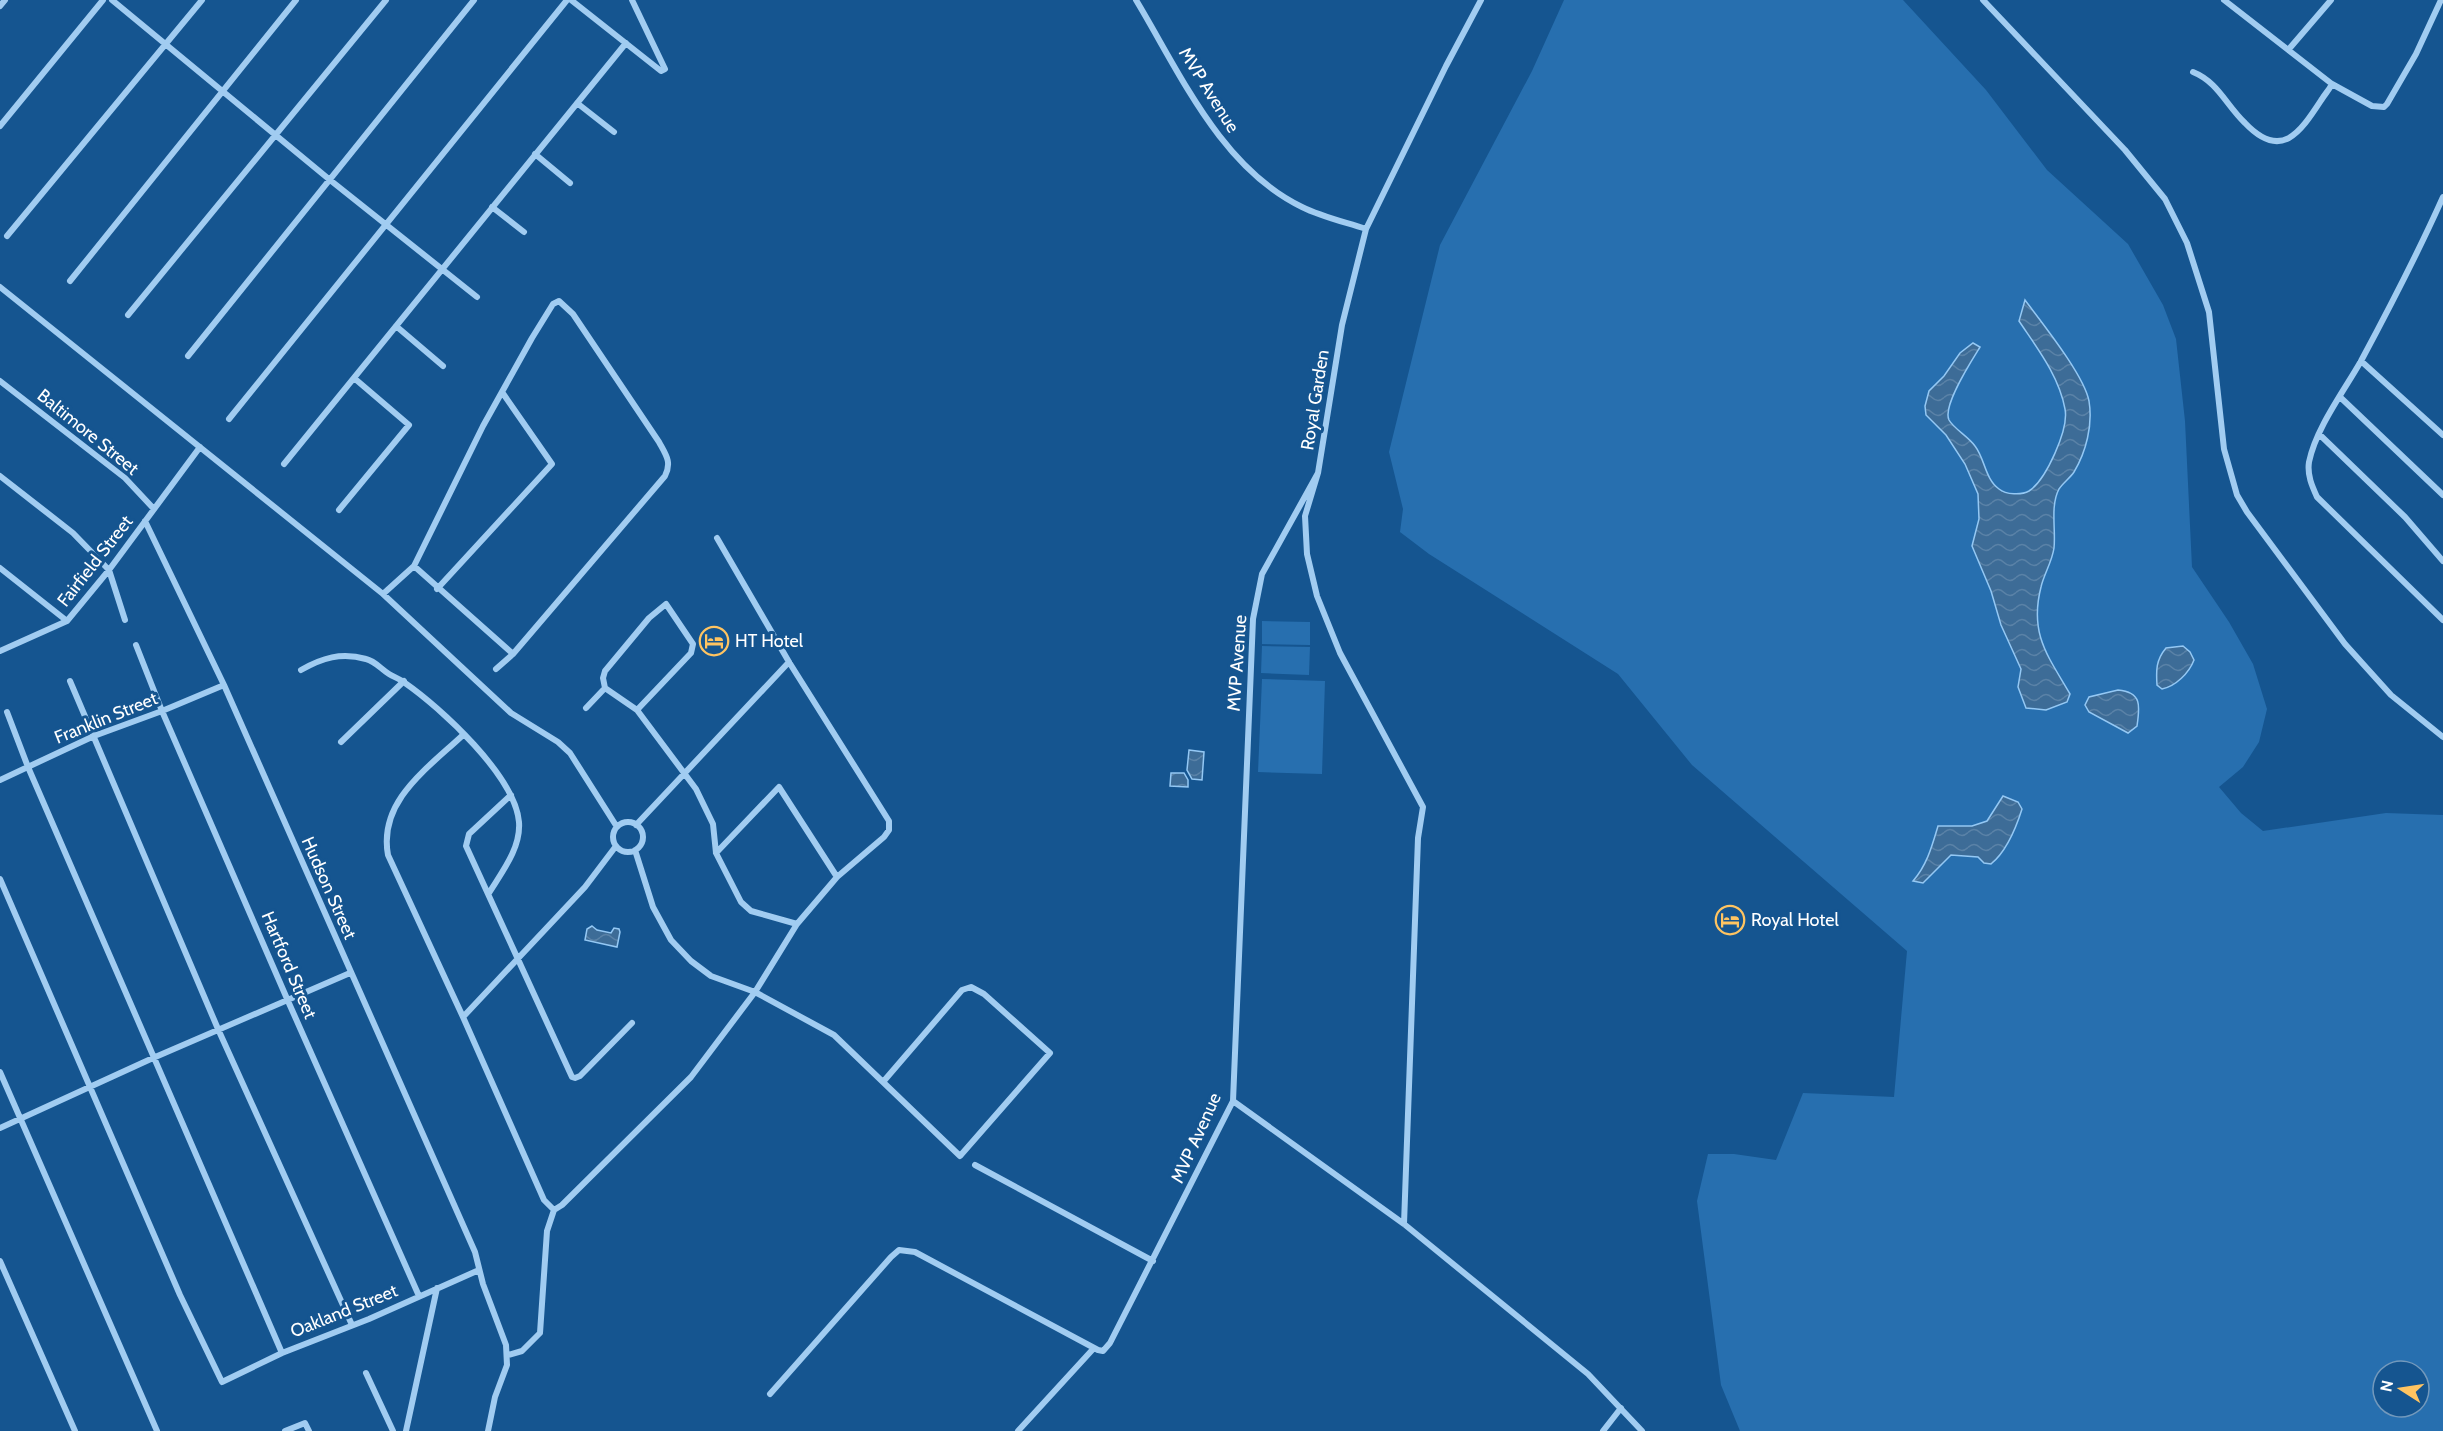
<svg xmlns="http://www.w3.org/2000/svg" width="2443" height="1431" viewBox="0 0 2443 1431" font-family="Cabin,sans-serif">
<style>
.grass{fill:#276faf;fill-rule:evenodd}
.water{fill:url(#water-waves);stroke:#94c8f4;stroke-width:1.5}
.lines{fill:none;stroke-linecap:round;stroke-linejoin:round}
.minor{stroke:#a1ccf1;stroke-width:6}
.labels{text-anchor:middle;dominant-baseline:central;stroke-width:6;stroke-linejoin:round;paint-order:stroke}
.street-label{font-size:18px;fill:#fff;stroke:#155590}
.poi-label{font-size:18px;fill:#fff;stroke:#155590;text-anchor:start}
</style>
<defs>
<pattern id="water-waves" width="16" height="10" patternUnits="userSpaceOnUse" patternTransform="scale(1.5)"><rect width="16" height="10" fill="#3d6c97"/><path d="M0 5q4-4 8 0t8 0" fill="none" stroke="#5a82a7"/></pattern>
</defs>
<rect width="100%" height="100%" fill="#155590"/>
<path class="grass" d="M1564 0H1903L1986 90 2047 170 2128 244 2163 305 2176 339 2185 421 2192 567 2229 622 2253 664 2267 709 2259 742 2243 767 2219 787 2241 813 2263 831 2386 813 2443 815V1431H1740L1721 1385 1697 1201 1708 1154H1734L1776 1160 1803 1093 1894 1097 1907 951 1692 765 1618 674 1429 554 1400 532 1403 509 1389 452 1440 245 1532 71ZM2383 1371H2419V1407H2383Z
M1262 621 1310 622V645L1262 644Z
M1262 646 1310 647 1309 675 1261 673Z
M1262 679 1325 681 1322 774 1258 772Z"/>
<path class="water" d="M2025 300C2042 323 2084 375 2089 401 2093 425 2086 452 2074 472 2070 478 2063 483 2059 489 2050 506 2056 530 2054 548 2052 562 2044 574 2041 587 2029 634 2048 656 2070 694L2067 702 2046 710 2026 708 2018 687 2021 669 2001 625 1991 591 1972 546 1979 519 1978 494 1965 464 1946 435 1926 415 1925 406 1929 391 1944 376 1960 353 1973 343 1980 347C1972 360 1942 406 1949 420 1954 429 1968 436 1975 446 1985 459 1985 479 1999 489 2006 495 2022 495 2029 491 2046 480 2069 429 2065 409 2059 376 2037 348 2019 321Z
M2183 646 2190 652 2194 660C2189 673 2176 686 2162 689L2157 685C2156 670 2156 660 2166 648Z
M2118 690C2142 692 2140 706 2137 726L2128 733 2089 712 2085 705 2089 697Z
M1189 750 1204 752 1202 780 1192 779 1187 770Z
M1171 773H1184L1188 780V787L1170 786Z
M2003 796 2018 802 2022 809C2016 828 2007 851 1991 864L1984 863 1978 857 1951 855 1923 883 1913 881C1927 865 1932 846 1938 826H1972L1987 821Z
M592 926 597 930 611 933 614 928 619 929 620 932 617 947 585 940 587 929Z"/>
<g class="lines">
<path class="minor" d="M112 0 330 180 477 297
M571 0 661 71 665 69 632 0
M1136 0C1180 73 1221 168 1302 207 1322 217 1345 222 1366 229
M1983 0 2125 150 2165 199 2187 243 2209 312 2224 449 2237 495 2247 512 2345 644 2391 695 2443 737
M2224 0 2332 84 2372 106 2384 107 2387 104 2416 54 2441 0
M0 6 5 0
M2289 49 2331 0
M2193 72C2218 82 2226 105 2245 123 2282 162 2301 131 2322 99 2325 94 2329 90 2332 84
M577 103 614 132
M0 126 103 0
M535 154 570 183
M2443 197C2418 253 2390 307 2361 361 2344 391 2316 428 2309 462 2307 475 2312 486 2317 497L2443 620
M492 207 524 232
M7 236 202 0
M70 281 296 0
M0 287 383 594 511 713 558 742 570 753 617 827
M128 315 386 0
M396 326 443 366
M188 356 474 0
M2361 361 2443 435
M0 381 125 478 154 509
M2340 397 2443 495
M229 419 567 0
M2320 435 2405 517 2443 561
M284 464 626 43
M0 476 73 533 109 570 125 620
M339 510 409 425 354 378
M145 521 224 685 475 1252 483 1284 506 1345 507 1365 495 1397 488 1431
M414 566 513 654
M0 568 67 621
M437 589 552 464 502 392
M383 594 414 566 483 426 532 338 553 304 559 301 573 314 659 442C666 455 672 462 665 476L513 654 496 669
M136 645 162 711 288 1001 419 1296
M0 651 67 621 109 570 200 447
M301 670C322 658 341 652 366 659 375 661 381 669 389 674 394 677 400 679 405 683 441 708 515 776 519 822 521 848 502 872 489 893
M70 681 218 1029 352 1325
M586 708 605 688
M637 710 691 653 693 644 666 604 649 618 605 671 603 678 605 688 637 710 696 789 713 824 716 853 741 902 751 911 797 924
M7 712 28 767 282 1353
M463 735C428 768 378 801 388 855L463 1017 544 1200 554 1210 562 1205 691 1077 755 992 797 924 837 877 884 837 889 830V821L789 662 717 538
M341 742 404 681
M0 780 94 736 162 711 224 685
M511 795 469 834 466 846 572 1077 575 1078 580 1076 632 1023
M613 837a15 15 0 1 1 30 0a15 15 0 1 1-30 0Z
M636 825 789 662
M635 850 653 907 671 940 691 961 711 976 755 992 834 1035 960 1156 1050 1053 984 994 971 987 962 990 883 1082
M716 853 779 787 837 877
M0 879 180 1295 222 1382 282 1353 369 1319 479 1270
M463 1017 585 887 616 846
M0 1072 157 1431
M1233 1101 1404 1224 1588 1374 1642 1431
M0 1128 153 1058 350 973
M975 1165 1153 1261
M1404 1224 1418 838 1423 807 1340 653 1317 596 1307 554 1305 516 1318 473 1342 325 1366 229 1446 66 1481 0
M0 1261 75 1431
M508 1355 522 1351 540 1333 547 1231 554 1210
M366 1373 393 1431
M770 1394 891 1257 899 1250 915 1252 1098 1350 1103 1351 1110 1343 1233 1101 1253 619 1262 574 1318 473
M285 1431 305 1423 309 1431
M406 1431 437 1288
M1018 1431 1094 1348
M1603 1431 1621 1408"/>
</g>
<defs>
<g id="hotel-ring" transform="scale(1.5)"><circle r="9.5" fill="#155590" stroke="#ffc461" stroke-width="1.5"/><path d="M-6-4.5h1.5V1H6V5H4.5V3h-9V5H-6ZM-4 0a1.8 1.8 0 1 1 3.6 0ZM.5 0V-2.5h3Q6-2.5 6 0Z" fill="#ffc461"/></g>
</defs>
<g fill-rule="evenodd">
<use href="#hotel-ring" x="714" y="641"/>
<use href="#hotel-ring" x="1730" y="920"/>
</g>
<g class="labels">
<g class="street-label">
<text transform="translate(1209 90) rotate(58)">MVP Avenue</text>
<text transform="translate(1315 400) rotate(-81)">Royal Garden</text>
<text transform="translate(88 432) rotate(39)">Baltimore Street</text>
<text transform="translate(95 561) rotate(-52)">Fairfield Street</text>
<text transform="translate(1237 663) rotate(-86)">MVP Avenue</text>
<text transform="translate(106 718) rotate(-22)">Franklin Street</text>
<text transform="translate(329 888) rotate(66)">Hudson Street</text>
<text transform="translate(289 965) rotate(67)">Hartford Street</text>
<text transform="translate(1196 1138) rotate(-66)">MVP Avenue</text>
<text transform="translate(344 1311) rotate(-22)">Oakland Street</text>
</g>
<g class="poi-label">
<text x="735" y="641">HT Hotel</text>
<text x="1751" y="920">Royal Hotel</text>
</g>
</g>
<g transform="translate(2401 1389) rotate(282)"><circle r="28" fill="#155590" stroke="#7399bc" stroke-width="1.5"/>
<path d="M0-4.5L10 22L0 15L-10 22Z" fill="#ffc461"/>
<text y="-9" font-size="16" font-weight="bold" text-anchor="middle" fill="#ffffff">N</text>
</g>
</svg>
